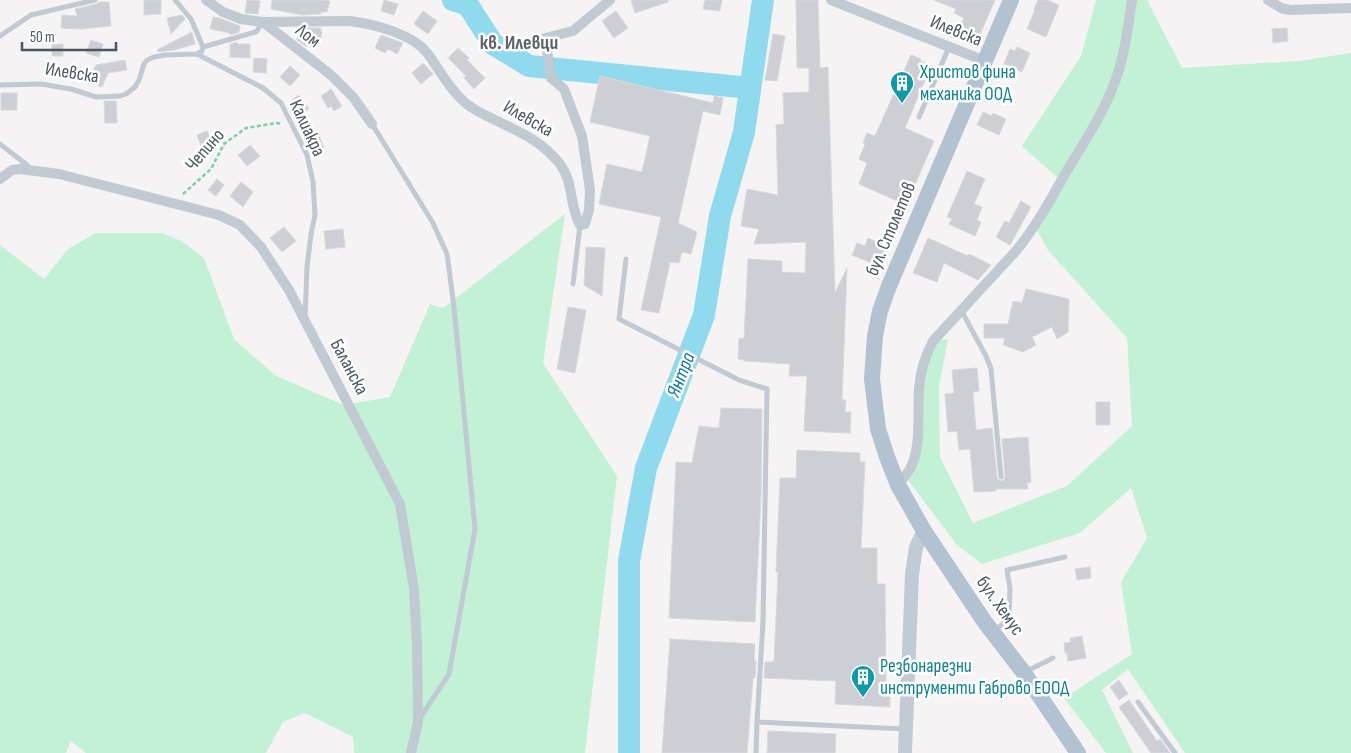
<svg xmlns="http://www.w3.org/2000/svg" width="1351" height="753" viewBox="0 0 1351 753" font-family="'Sofia Sans Condensed',sans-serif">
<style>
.green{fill:#c3f1d5}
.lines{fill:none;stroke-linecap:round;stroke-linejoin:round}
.river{stroke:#90daee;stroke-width:22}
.building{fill:#cdcfd5;stroke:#d7d9de}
.path{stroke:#7ad0a6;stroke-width:2.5;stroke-dasharray:4 2.5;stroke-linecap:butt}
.service{stroke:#c1cad2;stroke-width:5}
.minor{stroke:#c1cad2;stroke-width:10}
.secondary{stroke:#c1cbd6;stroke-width:14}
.primary{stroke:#b3c2d1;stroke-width:16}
.labels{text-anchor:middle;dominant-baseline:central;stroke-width:5;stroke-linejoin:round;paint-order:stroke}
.street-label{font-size:19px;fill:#4a5661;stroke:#fff}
.culture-label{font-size:19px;fill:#0d838f;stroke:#fff;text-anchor:start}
.neighbourhood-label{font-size:20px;font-weight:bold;fill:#5f6368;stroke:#fff}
.water-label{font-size:20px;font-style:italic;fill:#0c7c9b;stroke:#fff}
</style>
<rect width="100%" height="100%" fill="#f5f3f3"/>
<path class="green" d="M1096 0H1147L1182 68 1299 61 1351 53V753H1185L1128 669 1102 690 1133 753H1106L1064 698 1132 654 1121 582 1147 538 1131 488 1080 533 982 564 957 545 905 476 910 469 919 389 933 341 948 339 939 387 940 457 973 523 1067 486 1132 426 1127 338 1048 250 1038 232 1037 222 1061 181 1022 146 1081 56Z
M565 214 543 363 617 476 585 753H354L353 737 305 713 283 722 266 753H86L71 741 66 753H0V245L44 279 68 249 96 233H163L183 242 204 258 234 339 276 376 344 405 390 397 430 304 443 308Z"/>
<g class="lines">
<path class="river" d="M453 0 468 5 493 44 529 66 750 88
M629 753V561L646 468 704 315 720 216 744 132 763 0"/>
</g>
<path class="building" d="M144 0H161V14L144 15Z
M247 0 260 1 258 14 245 13Z
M272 0H321L330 1 327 12H321V14L302 15 271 9Z
M384 0 398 4 394 15 381 11Z
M631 0H668V2L635 13Z
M705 0H722L720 11 703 9Z
M796 0H818L820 68 828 67 835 293 847 268 842 400H846L845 412H851L850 433 804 431 807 376H789L790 364 744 361V360L738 359 739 338 744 339 748 259 782 261V272L805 273 806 242 754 244 759 229 741 226 747 189 778 195 776 125 784 124 783 93 809 92V68H797Z
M934 0H995L975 46 956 38 964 18 954 13 956 9Z
M1038 0H1047L1059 5 1046 37 1027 29 1035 10 1034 9Z
M99 2H109L111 26 81 29 61 28 62 15 77 16 75 9 96 4Z
M423 11 437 21 428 34 414 24Z
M616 11 628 28 614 38 602 21Z
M182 15 185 19 171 34 167 18Z
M213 17 219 18 240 26 239 32 230 35V33L210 29Z
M307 28H321V31L322 32 320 43 313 42V46H305L297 40 298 33 306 34Z
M1287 28 1288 41 1273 43 1272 29Z
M192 32 195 44 174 50 158 52 157 50Z
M773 34 785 36 777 81 765 80Z
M381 35 403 43 397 54 388 49 385 53 375 48Z
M91 40 103 44 99 57 86 53Z
M238 42 237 44H250V58L230 57V44Z
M63 44V56H52V45Z
M1017 47 1030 53 1022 72 1004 64 1010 49 1015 51Z
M458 48 469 58 467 60 485 78 474 89 464 78 466 76 448 58Z
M911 55 921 59 920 61 933 66 926 80H925L905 128 934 141 906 205 859 184 867 163 859 159 865 144 863 143 867 133 875 136Z
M254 58 267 59 266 73 253 72Z
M125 60 127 70 108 73 102 87 89 82 96 65Z
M423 63 433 74 421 84 412 73Z
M290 66 300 75 290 86 280 77Z
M600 76 713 103 714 96 723 98 720 115 703 111 678 223 697 232 691 254 682 252 679 263 670 262 659 313 641 310 661 217 599 204 607 164 642 172 650 136 590 122Z
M331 89 342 106 334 111 331 106 328 108 321 96Z
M1 93H17V110H1Z
M298 95 309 108 301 116 289 103Z
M104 101H116L117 123H105Z
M983 112 992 116 993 113 1006 119 999 135 977 125Z
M207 131 212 143 202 148 197 135Z
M319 136 324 148 312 153 307 141Z
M250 145 260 156 247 166 238 155Z
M967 171 985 179 974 204 982 207 977 220 981 222 975 236 949 224 952 219 947 217Z
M217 179 224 185 216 196 208 190Z
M241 182 253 192 243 207 230 196Z
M1021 201 1031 207 1010 245 996 237 1005 221 1009 223Z
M284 227 296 241 282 252 270 238Z
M343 229 345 247 326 249 324 231Z
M868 238 888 247 881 262 876 260 874 264 852 255 857 243 865 246Z
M928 238 968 256 969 254 991 265 978 280 944 263 937 282 913 273Z
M586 247 605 248 602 296 584 285Z
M1026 289 1069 299 1068 332 1057 339 1052 327 1032 337 1036 345 1023 352 1003 345 1005 338H984V324H1008L1013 301 1022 303Z
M568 307 586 310 575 373 557 369Z
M977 368 979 391 973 392 976 430 992 428 997 477 998 480 1001 481 1004 480 1005 477 1002 439 1028 437 1031 482 1027 483 1028 489H996V491L974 492 970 449 959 450 957 431 948 432 945 394 954 393 952 370Z
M1096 402H1110V425H1096Z
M721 408 762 409 761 496 755 622 669 618 676 462 692 463 699 426 719 428Z
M797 450 860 453V462H865L861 548H877V584H885L886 692H890V707L835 704 836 681 764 678 765 662H774L778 572H776L780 478H796Z
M1090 567 1091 578 1077 580 1075 569Z
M1082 636 1086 658 1068 661 1067 653H1065L1064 643 1071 642 1070 638Z
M670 639 755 644 754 661H756L755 678H753L747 753H662Z
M1119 680 1128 694 1119 700 1110 687Z
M1129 700 1157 741 1160 739 1170 753H1151L1119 707Z
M768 731 836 734 835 753H767Z"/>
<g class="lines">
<path class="path" d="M183 194 211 169 224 144 246 128 277 123 282 124"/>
<path class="service" d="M0 36 31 15 95 0
M203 47 256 32 263 22
M197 54 263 88 281 103 307 155 313 182 315 215 311 234 307 267 305 318
M0 85 41 84 71 89 96 97 120 96 126 94 135 87 139 80 144 64 147 60 154 57 165 55 197 54 202 51 203 47 191 19 175 0
M919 117 949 47
M372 124 433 223 447 254 454 307 475 529 449 674 420 718
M0 144 27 165 30 169
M626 259 619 319 739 380 767 389 763 622 757 722 905 729
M573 284 580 225
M961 310 986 356 991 369 1001 477
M995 630 1009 619 1010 589 1007 570 1065 557
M1027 671 1053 658
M1138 702 1175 753
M756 753 757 722"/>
<path class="minor" d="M206 0 223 12 241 19 263 22 331 75 353 97 372 124
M831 0 985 61
M1268 0 1281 8 1290 10 1351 8
M263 22 350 21C374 24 413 34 428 54 441 72 453 95 471 107 478 112 487 116 495 120 520 132 542 141 560 164 574 183 569 205 580 225L585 224 589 210 590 190 582 136 564 89 551 78 545 38 573 31 610 0
M0 179 12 170 20 169 59 174 219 215 240 225 261 247 289 290 400 504 414 589 417 643 418 722 411 753
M898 485C902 479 907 474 910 469 922 447 917 413 919 389 920 372 925 356 933 341L1015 252C1035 228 1050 201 1065 174 1083 144 1104 113 1116 79 1125 53 1128 27 1132 0"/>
<path class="secondary" d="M905 753 912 574 916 547 924 531"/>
<path class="primary" d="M1011 0 889 286 880 311 875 336 872 379 878 429 887 457 898 485 924 531 984 621 1024 673 1078 753"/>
</g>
<defs>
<g id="building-pin" transform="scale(1.25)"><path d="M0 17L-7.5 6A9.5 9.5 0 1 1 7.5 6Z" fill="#0f9aa8" stroke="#fff"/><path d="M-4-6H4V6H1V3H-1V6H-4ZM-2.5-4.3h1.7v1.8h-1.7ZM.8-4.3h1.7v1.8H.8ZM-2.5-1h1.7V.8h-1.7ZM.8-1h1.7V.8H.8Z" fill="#fff"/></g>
</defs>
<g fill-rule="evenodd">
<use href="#building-pin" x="902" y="83"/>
<use href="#building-pin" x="863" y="677"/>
</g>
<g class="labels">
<g class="street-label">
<text transform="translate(956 31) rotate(22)">Илевска</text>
<text transform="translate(308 36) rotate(38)">Лом</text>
<text transform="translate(72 73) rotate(9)">Илевска</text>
<text transform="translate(528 119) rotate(30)">Илевска</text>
<text transform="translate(307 128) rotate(65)">Калиакра</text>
<text transform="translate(205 150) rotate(-49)">Чепино</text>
<text transform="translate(891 229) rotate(-67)">бул. Столетов</text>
<text transform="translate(349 367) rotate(62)">Баланска</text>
<text transform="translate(1000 606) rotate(55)">бул. Хемус</text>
</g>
<g class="culture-label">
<text x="920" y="72">Христов фина<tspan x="920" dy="22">механика ООД</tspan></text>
<text x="880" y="666">Резбонарезни<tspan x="880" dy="22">инструменти Габрово ЕООД</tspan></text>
</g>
<g class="neighbourhood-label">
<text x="519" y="43">кв. Илевци</text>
</g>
<g class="water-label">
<text transform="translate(681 375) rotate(-69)">Янтра</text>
</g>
</g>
<path d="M22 42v8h94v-8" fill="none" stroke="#4a5661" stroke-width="2.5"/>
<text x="30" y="42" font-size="15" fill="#4a5661" stroke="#ffffff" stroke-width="4" paint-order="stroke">50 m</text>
</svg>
